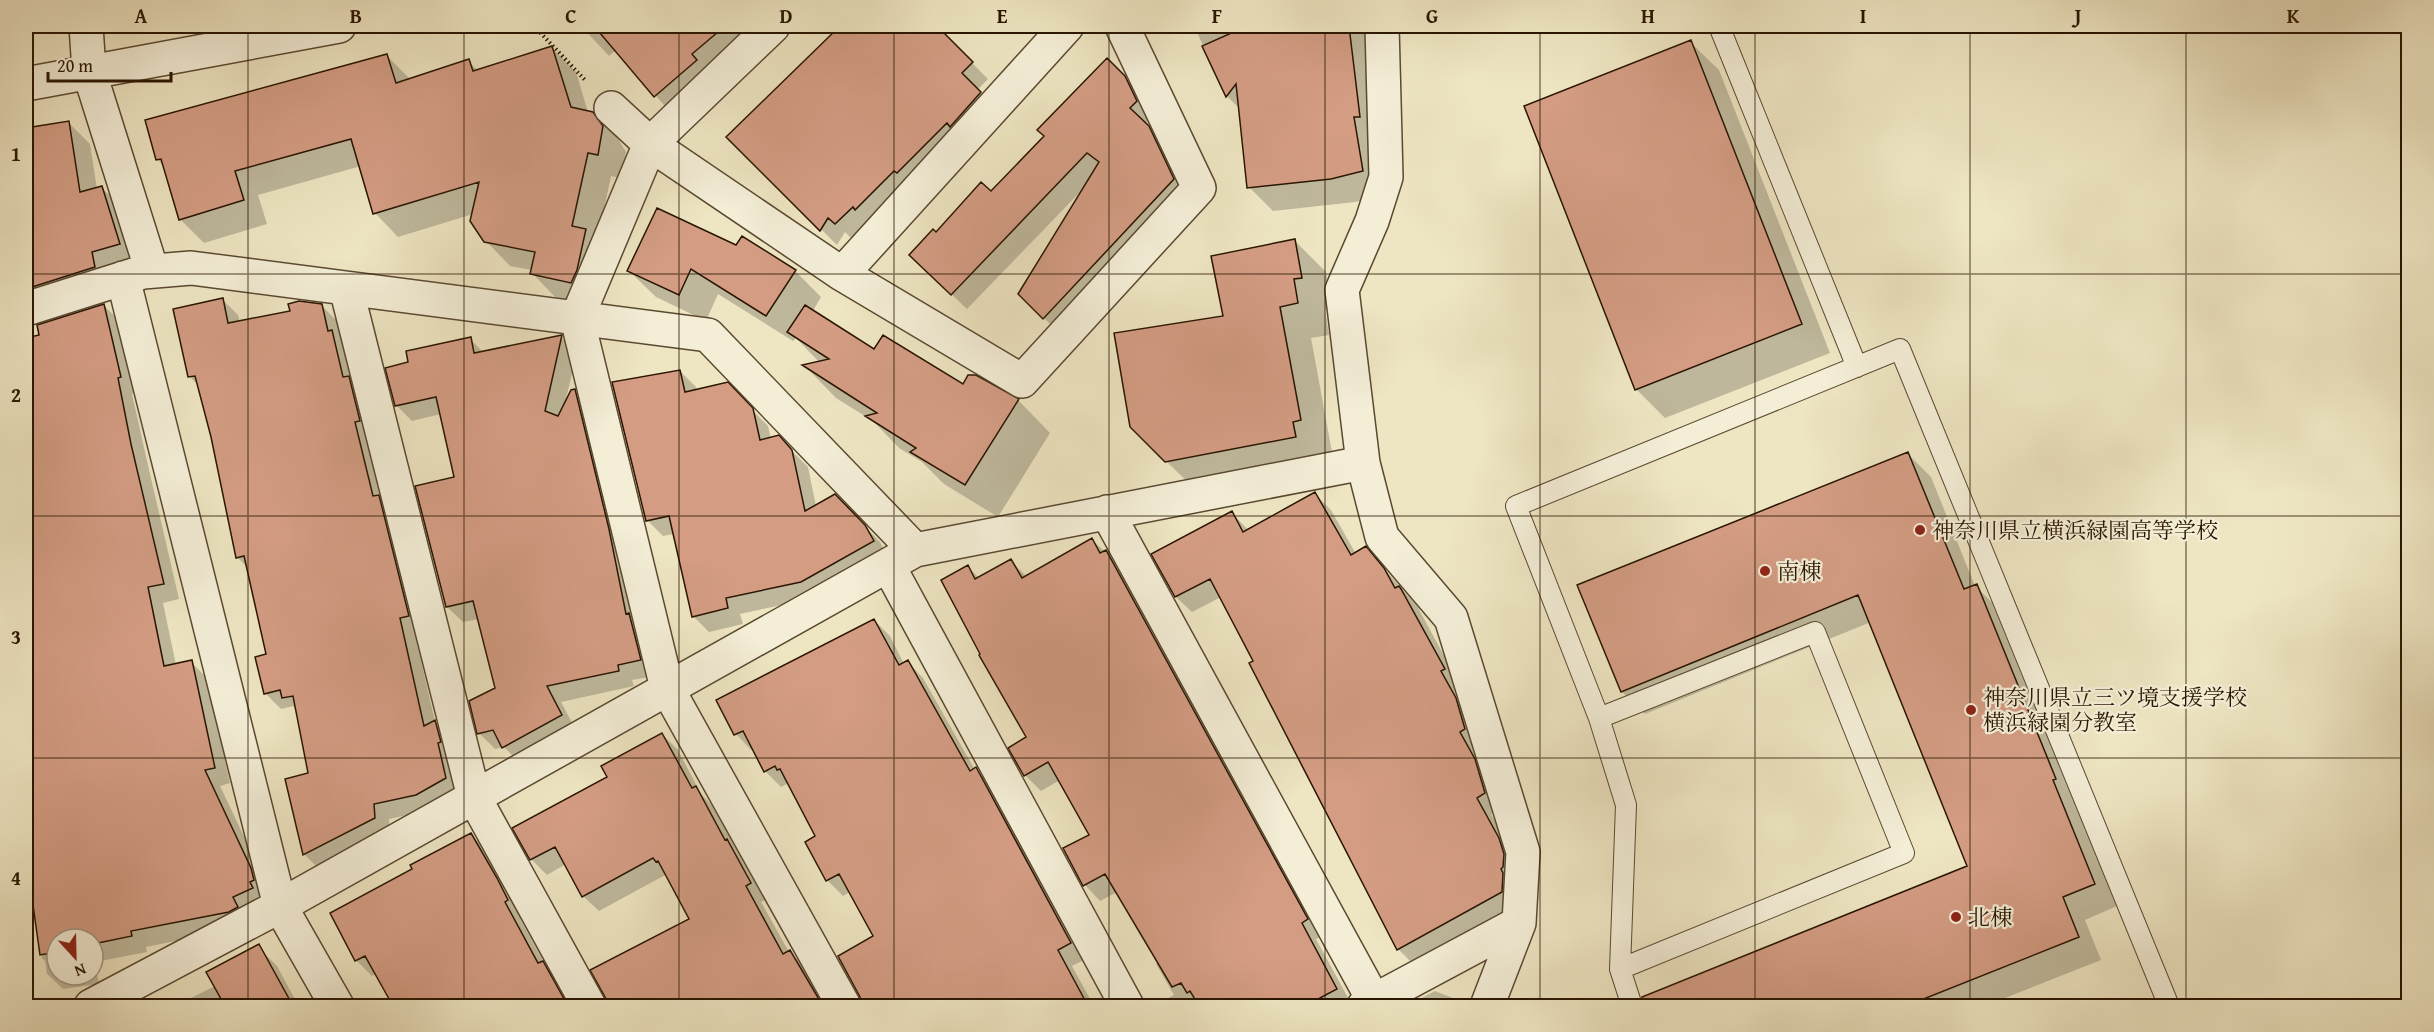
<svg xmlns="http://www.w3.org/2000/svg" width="2434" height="1032" viewBox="0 0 2434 1032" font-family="'Gentium Book Plus','Noto Serif JP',serif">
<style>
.shadow{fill:#0003;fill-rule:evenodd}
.building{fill:#d39c83;stroke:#291501;stroke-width:1.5}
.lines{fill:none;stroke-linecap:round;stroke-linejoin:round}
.service-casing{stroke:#5a4931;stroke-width:22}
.minor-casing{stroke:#5a4931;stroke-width:36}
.path{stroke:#291501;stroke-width:4;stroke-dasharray:1.5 3;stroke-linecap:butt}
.service{stroke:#f4eed7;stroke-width:20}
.minor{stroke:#f4eed7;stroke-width:33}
.grid{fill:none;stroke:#291501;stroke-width:1.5;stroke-opacity:0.55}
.poi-dot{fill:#8f2418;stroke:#f4eed7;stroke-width:2}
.labels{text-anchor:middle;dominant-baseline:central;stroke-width:4.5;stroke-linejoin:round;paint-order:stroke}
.poi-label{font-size:22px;fill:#291501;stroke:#f4eed7;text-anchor:start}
.neatline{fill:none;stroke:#291501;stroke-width:2}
.grid-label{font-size:20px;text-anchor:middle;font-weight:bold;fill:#291501}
</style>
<rect width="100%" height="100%" fill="#eee5c2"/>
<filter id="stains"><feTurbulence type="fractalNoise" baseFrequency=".00333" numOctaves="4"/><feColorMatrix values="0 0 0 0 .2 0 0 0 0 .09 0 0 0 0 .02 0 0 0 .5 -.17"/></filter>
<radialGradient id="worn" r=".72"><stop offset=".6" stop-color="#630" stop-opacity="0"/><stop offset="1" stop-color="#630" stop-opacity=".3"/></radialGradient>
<path class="shadow" d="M581 26H758L670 112 616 50 609 56Z
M842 26H941L938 29 988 79 977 90 996 109 852 239 845 232 837 245 728 137Z
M1194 26H1275L1278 28 1277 26H1364L1381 61 1386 195 1355 202 1273 211 1249 187 1240 109 1227 96Z
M1690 42 1719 70 1830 353 1665 418 1636 389Z
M552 48 576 72 588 112 592 113 617 137 626 152 621 178 611 176 597 242 595 306 555 297 532 273V270L510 266 486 241 473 214 398 237 375 213 361 166 258 195 267 224 204 243 180 219 165 167 157 159 387 56 411 80 468 61 478 71Z
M1107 61 1141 94 1152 117 1145 124 1164 143 1189 196 1060 334 1020 294 1082 190 967 309 926 270 936 234 991 193 1046 136Z
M69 123 90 144 97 189 102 188 123 209 140 265 51 309 32 290 26 292V129Z
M1294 240 1326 272 1333 309 1325 310 1329 335 1311 338 1332 452 1324 453 1327 468 1199 493 1164 459 1225 317Z
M737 247 795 271 821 297 813 311 875 351 964 386 1018 400 1050 433 998 517 944 484 922 462 899 448 873 421 836 398 805 366 820 363 796 338 793 341 718 294 706 321 656 297 629 271Z
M222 299 238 315 240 323 321 305 337 321 342 342 348 348 424 632 415 634 435 722 451 737 461 794 432 810 389 819 390 833 320 870 304 854 310 774 297 711 293 706 281 709 265 693 267 656 248 568 237 557 213 437 200 387 190 377Z
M104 306 120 321 135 393 132 394 147 461 179 599 163 603 176 665 191 662 207 678 230 783 220 786 267 885 269 896 245 927 146 947 147 952 95 962 99 984 63 989 47 974 45 961 42 958 28 863 33 861 26 815V805L31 804 26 775V339L41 336ZM57 939H93V975H57Z
M561 337 577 352 566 399 574 390 590 406 656 676 632 680 634 686 561 702 577 732 519 762 504 747 495 749 479 733 497 688 479 619 463 622 447 607 456 478 441 414 412 421 396 405 410 363 470 339 484 353Z
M680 371 696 387 697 391 727 384 768 426 771 439 778 437 808 467 816 506 835 496 880 542 888 558 818 597 740 614 743 624 709 632 693 616 674 534 663 536 647 520Z
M1908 454 1931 477 1975 586 1999 609 2078 802 2075 803 2117 906 2085 920 2101 960 1985 1006H1664L1659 992 1969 867 1871 622 1645 714 1622 692 1579 586Z
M1315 494 1331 510 1356 554 1366 548 1417 606 1460 685 1500 809 1491 814 1514 855 1517 908 1414 965 1398 949 1221 597 1192 612 1176 597 1153 555 1232 513 1249 531Z
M1092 540 1122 567 1323 936 1316 939 1352 1005 1349 1006H1153L1174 995 1156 964 1159 962 1117 892 1100 901 1085 885 1065 849 1091 836 1060 780 1041 791 1025 775 1028 738 968 567 979 578 1011 561 1027 577Z
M874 620 890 636 904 664 908 662 923 678 975 770 992 785 1086 959 1072 966 1094 1006H864L875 937 850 892 843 896 827 880 807 842 817 837 789 783 781 787 765 771 754 749 751 750 736 734Z
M662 734 678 750 701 794 711 804 766 900 761 902 789 952 806 967 828 1006H609L691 920 667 874 599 911 583 896 566 864 547 875 531 859 609 777Z
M471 835 487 850 523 917 520 919 546 966 558 978 574 1006H395L376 974 372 976 357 961 332 913 414 869Z
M261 950 277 966 297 1003 300 1001 305 1006H175L215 986Z
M1435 991 1468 1004 1471 1006H1415L1418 1000Z"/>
<path class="building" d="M594 26H725L692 54 697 60 654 97Z
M840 26H937L973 62 962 73 981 92 950 127 947 123 897 173 894 171 855 210 853 207 835 224 828 218 820 231 726 137Z
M1247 26H1349L1360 117H1354L1363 171 1331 179 1247 188 1236 84 1226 97 1202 46Z
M1691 40 1802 324 1635 390 1524 106Z
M552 46 571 107 593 112 603 126 598 155 588 153 572 226 586 229 577 270 571 283 530 274 535 252 484 242 470 221 479 182 373 214 351 139 235 171 244 200 179 220 161 159 156 160 145 120 387 54 396 83 469 59 473 71Z
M1107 58 1125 76 1137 101 1130 108 1149 126 1174 179 1043 319 1018 294 1099 162 1087 153 951 295 909 255 933 229 936 232 981 182 991 191 1044 136 1037 130Z
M69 121 80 192 102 186 120 244 92 252 95 267 29 288 26 274V128Z
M657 208 736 245 742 236 796 270 766 316 691 269 679 295 627 271Z
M1295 239 1302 278 1294 279 1298 303 1280 307 1301 420 1293 422 1296 437 1165 462 1130 427 1114 333 1223 316 1211 256Z
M223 298 228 323 290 311 288 304 299 301 322 304 328 331 332 330 343 377 349 376 360 421 355 422 373 496 379 495 409 616 400 618 424 726 435 720 441 742 438 743 446 778 416 795 374 804 375 818 303 855 285 779 308 773 293 696 282 698 280 690 264 694 255 657 266 654 244 556 236 558 211 437 195 376 188 377 173 309Z
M104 304 121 377 118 378 131 444 164 584 148 587 164 666 192 660 215 768 205 770 251 868 254 880 250 882 253 888 233 897 238 907 229 912 131 931 132 936 93 944V939H57V952L40 955 27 862 31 860 26 824V338L39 335 37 325Z
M805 305 874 349 883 335 963 384 968 375H976L1019 399 965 485 910 452 916 448 865 416 877 413 802 365 829 359 787 332Z
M562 335 545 411 558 416 571 390 575 389 609 529 626 614 629 613 641 660 618 665 619 671 547 686 562 715 502 748 493 730 477 734 469 701 495 688 473 601 446 607 415 486 454 477 436 397 395 406 385 368 408 362 406 351 471 337 474 353Z
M680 370 685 392 728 382 753 408 760 440 779 435 792 450 805 511 835 494 865 525 874 541 801 582 726 598 728 608 692 617 669 516 646 521 612 382Z
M1908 452 1964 589 1977 584 2056 779 2053 780 2095 884 2063 897 2079 937 1906 1006H1644L1642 997 1967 866 1858 595 1621 692 1577 585Z
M1315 492 1351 555 1366 546 1384 568 1395 588 1399 586 1401 589 1445 669 1441 671 1456 698 1465 729 1460 732 1475 759 1485 793 1477 798 1499 838 1504 854 1503 867 1501 869 1503 873 1502 892 1397 950 1249 663 1253 661 1210 579 1175 597 1151 554 1232 511 1243 532Z
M1092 538 1100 553 1106 550 1308 919 1302 923 1337 989 1305 1006H1199L1190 991 1187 993 1181 983 1172 987 1105 874 1083 886 1063 848 1089 835 1048 762 1024 776 1008 748 1026 737 979 655 980 654 941 580 968 565 975 579 1011 559 1022 578Z
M874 619 899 665 908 660 970 771 976 767 1071 943 1058 950 1088 1006H863L860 997 838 956 873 936 839 874 826 881 805 842 815 836 780 769 777 770 775 766 764 772 743 731 734 735 716 700Z
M662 733 692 788 696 786 725 840 727 839 751 883 746 886 783 954 790 950 823 1006H608L605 997 590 970 689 919 658 861 656 862 653 858 582 897 555 847 530 860 512 828 607 777 601 766Z
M471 833 497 878 508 900 505 902 538 963 543 961 568 1006H393L365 956 355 961 330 913 412 869 410 865Z
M259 944 293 1006H225L206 972Z"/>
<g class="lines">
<g class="service-casing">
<path id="service" d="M1719 26 1857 367
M1599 718 1815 632 1904 853 1620 969
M1632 1006 1620 969 1626 805 1599 718 1516 506 1900 349 2169 1006"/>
</g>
<g class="minor-casing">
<path id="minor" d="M86 26 89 71 152 271
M773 26 650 144 577 318 667 688 844 1006
M1382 26 1386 177 1372 221 1342 290 1363 463 1382 537 1451 618 1523 852 1519 923 1487 1006
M26 84 339 26
M611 108 650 144 842 274 1022 381 1199 188 1122 26
M842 274 1067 26
M123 278 280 906 337 1006
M346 288 474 797 589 1006
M26 309 143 272 191 268 708 335 915 550
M1107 512 1374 1001
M888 565 1127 1006
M91 1006 280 906 915 550 1363 463
M1364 1006 1519 923"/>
</g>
<path class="path" d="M534 26 586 81"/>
<use href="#service" class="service"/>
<use href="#minor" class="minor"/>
</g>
<path class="grid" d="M248 26V1006M464 26V1006M679 26V1006M894 26V1006M1109 26V1006M1325 26V1006M1540 26V1006M1755 26V1006M1970 26V1006M2186 26V1006M26 274H2408M26 516H2408M26 758H2408"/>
<g class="poi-dot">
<circle cx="1920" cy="530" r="6"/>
<circle cx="1765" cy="571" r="6"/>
<circle cx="1971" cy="710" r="6"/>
<circle cx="1956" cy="917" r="6"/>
</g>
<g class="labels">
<g class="poi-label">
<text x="1932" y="530">神奈川県立横浜緑園高等学校</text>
<text x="1777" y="571">南棟</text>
<text x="1983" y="697">神奈川県立三ツ境支援学校<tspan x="1983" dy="25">横浜緑園分教室</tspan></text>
<text x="1968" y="917">北棟</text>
</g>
</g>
<rect width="2434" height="1032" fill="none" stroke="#eee5c2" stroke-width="66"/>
<g transform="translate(75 957) rotate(158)"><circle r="28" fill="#f4eed7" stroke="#a39781" stroke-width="1.5"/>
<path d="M0-4.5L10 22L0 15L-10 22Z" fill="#8f2418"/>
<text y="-9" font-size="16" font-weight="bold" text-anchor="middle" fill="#291501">N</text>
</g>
<path d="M48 72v9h123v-9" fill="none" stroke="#291501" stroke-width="3"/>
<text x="57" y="72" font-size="18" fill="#291501" stroke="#f4eed7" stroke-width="4.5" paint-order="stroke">20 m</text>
<rect x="33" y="33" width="2368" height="966" class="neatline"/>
<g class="grid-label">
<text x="141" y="23">A</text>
<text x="356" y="23">B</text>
<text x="571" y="23">C</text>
<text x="786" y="23">D</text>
<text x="1002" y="23">E</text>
<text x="1217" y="23">F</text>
<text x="1432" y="23">G</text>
<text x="1648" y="23">H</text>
<text x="1863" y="23">I</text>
<text x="2078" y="23">J</text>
<text x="2293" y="23">K</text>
<text x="16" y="161">1</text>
<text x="16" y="402">2</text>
<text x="16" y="644">3</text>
<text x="16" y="885">4</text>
</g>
<rect width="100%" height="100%" filter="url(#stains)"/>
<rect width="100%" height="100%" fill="url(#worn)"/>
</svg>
